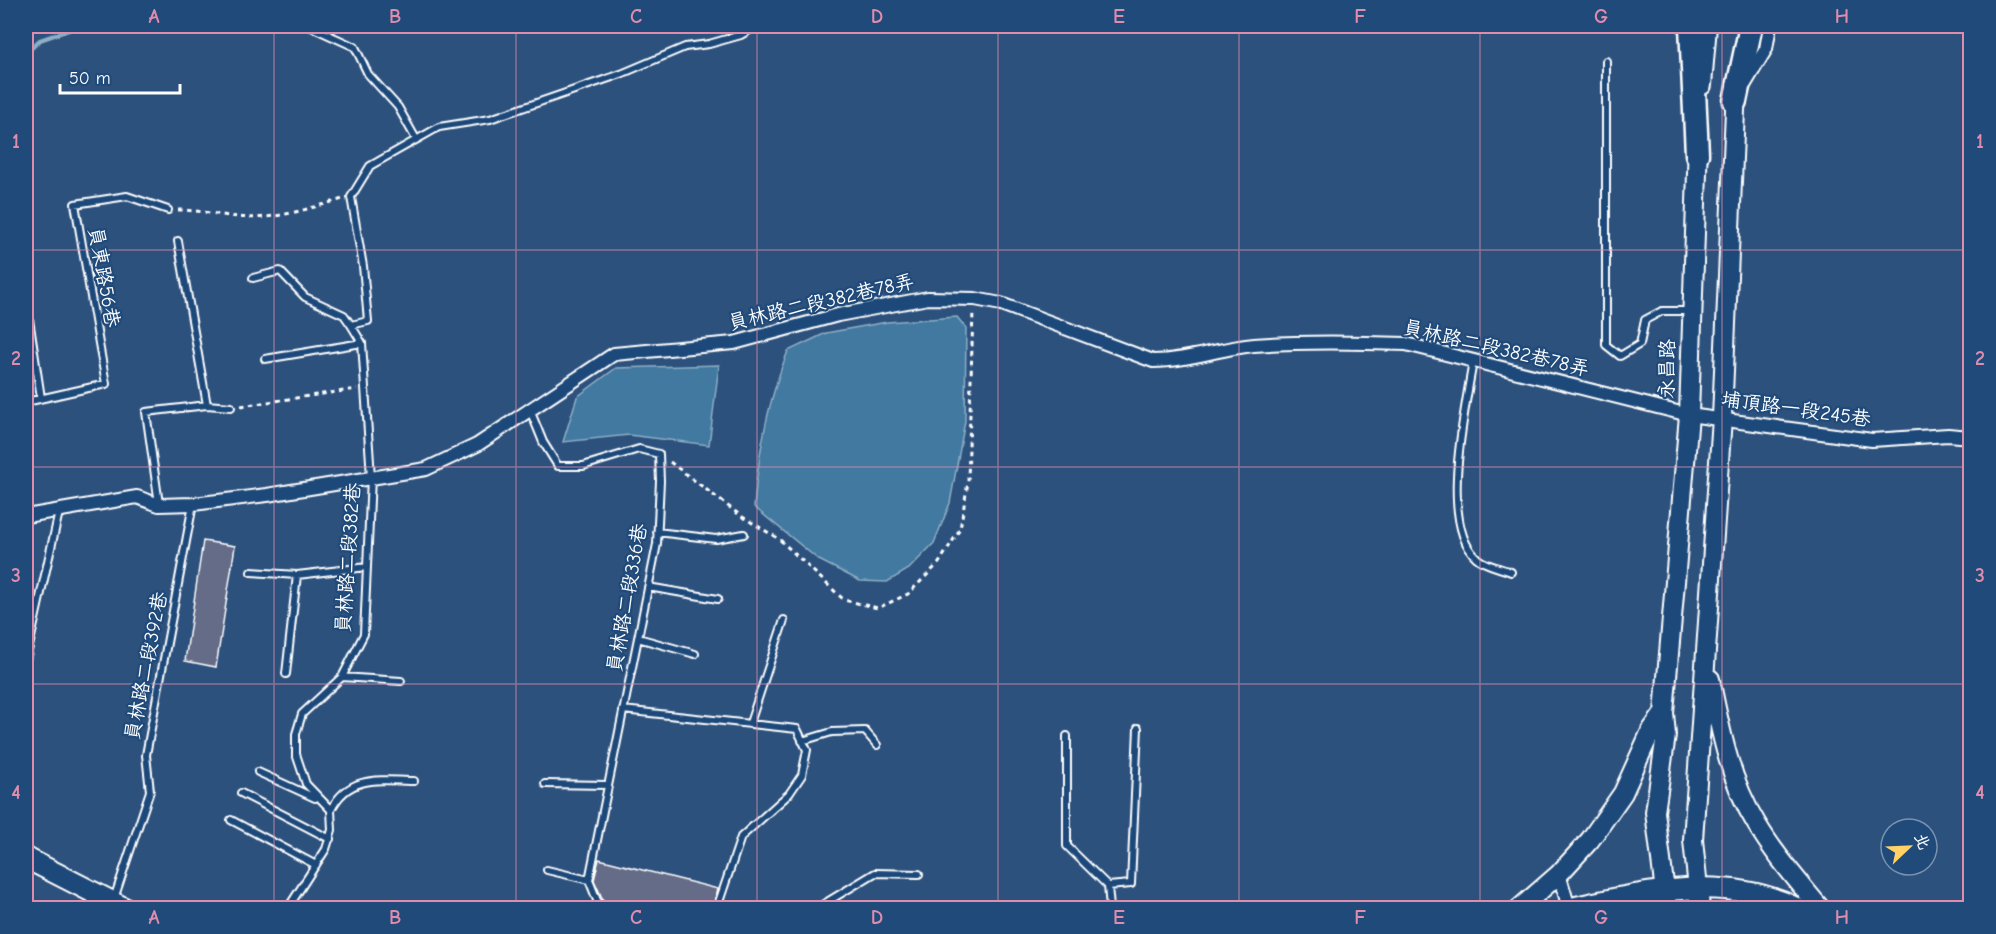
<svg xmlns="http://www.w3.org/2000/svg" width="1996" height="934" viewBox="0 0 1996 934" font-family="'Comic Neue','LXGW WenKai TC',sans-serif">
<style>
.water{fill:#4379a0;stroke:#8eafc6;stroke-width:1.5}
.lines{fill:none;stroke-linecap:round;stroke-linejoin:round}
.stream{stroke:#8eafc6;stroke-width:4.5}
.building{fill:#656c88;stroke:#fff;stroke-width:1.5}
.service-casing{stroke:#fff;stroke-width:10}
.minor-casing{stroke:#fff;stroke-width:16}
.secondary-casing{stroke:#fff;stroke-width:22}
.primary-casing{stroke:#fff;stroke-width:24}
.motorway-casing{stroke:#fff;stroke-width:27}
.path{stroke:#fff;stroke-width:3;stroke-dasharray:4.5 4.5;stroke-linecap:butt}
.service{stroke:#1f4a7a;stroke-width:6}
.minor{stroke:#1f4a7a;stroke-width:12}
.secondary{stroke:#1f4a7a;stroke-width:18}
.primary{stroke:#1f4a7a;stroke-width:20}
.motorway{stroke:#1f4a7a;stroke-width:22}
.grid{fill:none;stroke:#e08cad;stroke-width:1.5;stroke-opacity:0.55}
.labels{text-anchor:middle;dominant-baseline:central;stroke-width:4.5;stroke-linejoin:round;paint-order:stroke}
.street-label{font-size:20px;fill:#fff;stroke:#1f4a7a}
.neatline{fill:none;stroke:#e08cad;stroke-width:2}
.grid-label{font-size:20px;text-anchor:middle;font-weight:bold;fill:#e08cad}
</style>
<rect width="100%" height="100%" fill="#2d517d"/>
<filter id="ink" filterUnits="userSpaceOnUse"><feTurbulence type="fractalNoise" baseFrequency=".0167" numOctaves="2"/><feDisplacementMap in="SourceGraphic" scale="12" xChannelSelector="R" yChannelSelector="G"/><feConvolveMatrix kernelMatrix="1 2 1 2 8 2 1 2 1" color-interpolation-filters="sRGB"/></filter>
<g filter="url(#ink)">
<path class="water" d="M957 317 966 328 965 421 950 503 934 543 909 569 887 582 860 581 819 560 754 507C758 455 768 400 788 351L826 333 887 322Z
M719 365 709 445 629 435 563 442 577 397 616 368Z"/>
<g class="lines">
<path class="stream" d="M1961 26 1970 40
M26 53 40 40 80 26"/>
</g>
<path class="building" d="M203 541 235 546 216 667 185 661Z
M599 859 718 889 712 909H607L594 880Z"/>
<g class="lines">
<g class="service-casing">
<path id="service" d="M309 26 355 47 368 74 398 107 416 139
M1606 61V345L1620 356 1640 344 1645 320 1662 311H1690
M178 241 207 405
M253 278 280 271 305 297 344 315 351 325 368 321 363 266 351 197 370 166 439 127 490 119 621 74 685 47 709 44 741 35 757 26
M26 299 41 398
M265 359 362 343
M1473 361C1466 407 1438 524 1477 558 1484 565 1501 568 1511 572
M26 402 106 384 75 204 127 196 168 210
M530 410 543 442 558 466H583L639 449 659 454 660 481 657 544 589 880 600 908
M159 504 146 412 207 405 231 407
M657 532 716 539 744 534
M251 572 297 575 367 567
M648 587 718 599
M638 638 695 654
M26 660 59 512
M286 674 297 575
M342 677 401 681
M623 710 797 729 807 750 802 775 789 794 741 837 717 908
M750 723 784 620
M1067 736V846L1108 886 1110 908
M802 741 832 732 865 731 877 745
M258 772 315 798
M545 784 608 785
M241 793 330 839
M331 810C348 775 379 780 414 781
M231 820 316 865
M547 870 589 880
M1108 886 1131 884 1138 728
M114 899 150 791 146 755 193 504
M288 908 326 849 332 830 331 810 306 784 296 754V734L302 714 342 677 364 634 371 477 362 343 351 325
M817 908 875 873 919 874"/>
</g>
<g class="minor-casing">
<path id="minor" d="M1745 84 1766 49 1770 26
M26 516 137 497 159 505 193 504 267 495 426 469 477 445 614 354 734 343 838 315 928 298 975 299 1001 304 1153 361C1188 361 1220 348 1254 345 1304 341 1355 342 1406 344L1689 415 1872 440 1948 435 1970 437
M1559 874 1569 908"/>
</g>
<g class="secondary-casing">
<path id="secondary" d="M1702 85 1707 26
M1710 679C1720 728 1729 779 1756 823 1774 854 1798 881 1820 908
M1520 908 1559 874 1590 840 1623 793 1651 731 1664 713
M1667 908 1655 812 1666 735 1664 713 1689 415 1698 142
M1700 908 1693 840 1722 418 1736 87"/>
</g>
<g class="primary-casing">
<path id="primary" d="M26 858 124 908
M1571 908C1645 892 1725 873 1796 908"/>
</g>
<g class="motorway-casing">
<path id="motorway" d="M1691 26 1697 154
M1735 101 1751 26"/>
</g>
<path class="path" d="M178 210C199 210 218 215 238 217 274 221 309 208 343 199
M241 406 357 389
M670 462 741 516 779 539 844 600 878 608 908 594 939 563 960 529 968 482 973 311"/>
<use href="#service" class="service"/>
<use href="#minor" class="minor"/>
<use href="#secondary" class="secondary"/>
<use href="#primary" class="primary"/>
<use href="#motorway" class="motorway"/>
</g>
</g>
<path class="grid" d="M274 26V908M516 26V908M757 26V908M998 26V908M1239 26V908M1480 26V908M1722 26V908M26 250H1970M26 467H1970M26 684H1970"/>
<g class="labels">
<g class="street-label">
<text transform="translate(104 277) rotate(80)">員東路56巷</text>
<text transform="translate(821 302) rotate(-13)">員林路二段382巷78弄</text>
<text transform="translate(1496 348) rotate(13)">員林路二段382巷78弄</text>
<text transform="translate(1667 369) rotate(-89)">永昌路</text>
<text transform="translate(1796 409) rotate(8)">埔頂路一段245巷</text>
<text transform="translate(348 558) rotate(-86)">員林路二段382巷</text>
<text transform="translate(627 598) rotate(-80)">員林路二段336巷</text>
<text transform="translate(146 666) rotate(-79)">員林路二段392巷</text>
</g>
</g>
<rect width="1996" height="934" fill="none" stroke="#1f4a7a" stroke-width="66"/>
<g transform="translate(1909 847) rotate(67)"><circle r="28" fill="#1f4a7a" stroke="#7992af" stroke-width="1.5"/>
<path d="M0-4.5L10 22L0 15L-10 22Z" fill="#ffd166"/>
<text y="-9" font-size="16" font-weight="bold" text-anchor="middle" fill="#ffffff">北</text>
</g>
<path d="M60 84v9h120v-9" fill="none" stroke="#ffffff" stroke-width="3"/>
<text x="69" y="84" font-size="18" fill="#ffffff" stroke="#1f4a7a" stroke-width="4.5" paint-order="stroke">50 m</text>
<rect x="33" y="33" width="1930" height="868" class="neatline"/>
<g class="grid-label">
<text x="154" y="23">A</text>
<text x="395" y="23">B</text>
<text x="636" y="23">C</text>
<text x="877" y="23">D</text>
<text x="1119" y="23">E</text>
<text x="1360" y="23">F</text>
<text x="1601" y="23">G</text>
<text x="1842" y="23">H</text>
<text x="16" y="148">1</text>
<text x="1980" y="148">1</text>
<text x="16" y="365">2</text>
<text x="1980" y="365">2</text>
<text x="16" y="582">3</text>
<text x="1980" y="582">3</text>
<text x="16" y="799">4</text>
<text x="1980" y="799">4</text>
<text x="154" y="924">A</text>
<text x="395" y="924">B</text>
<text x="636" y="924">C</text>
<text x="877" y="924">D</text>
<text x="1119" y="924">E</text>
<text x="1360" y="924">F</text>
<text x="1601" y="924">G</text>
<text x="1842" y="924">H</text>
</g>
</svg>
